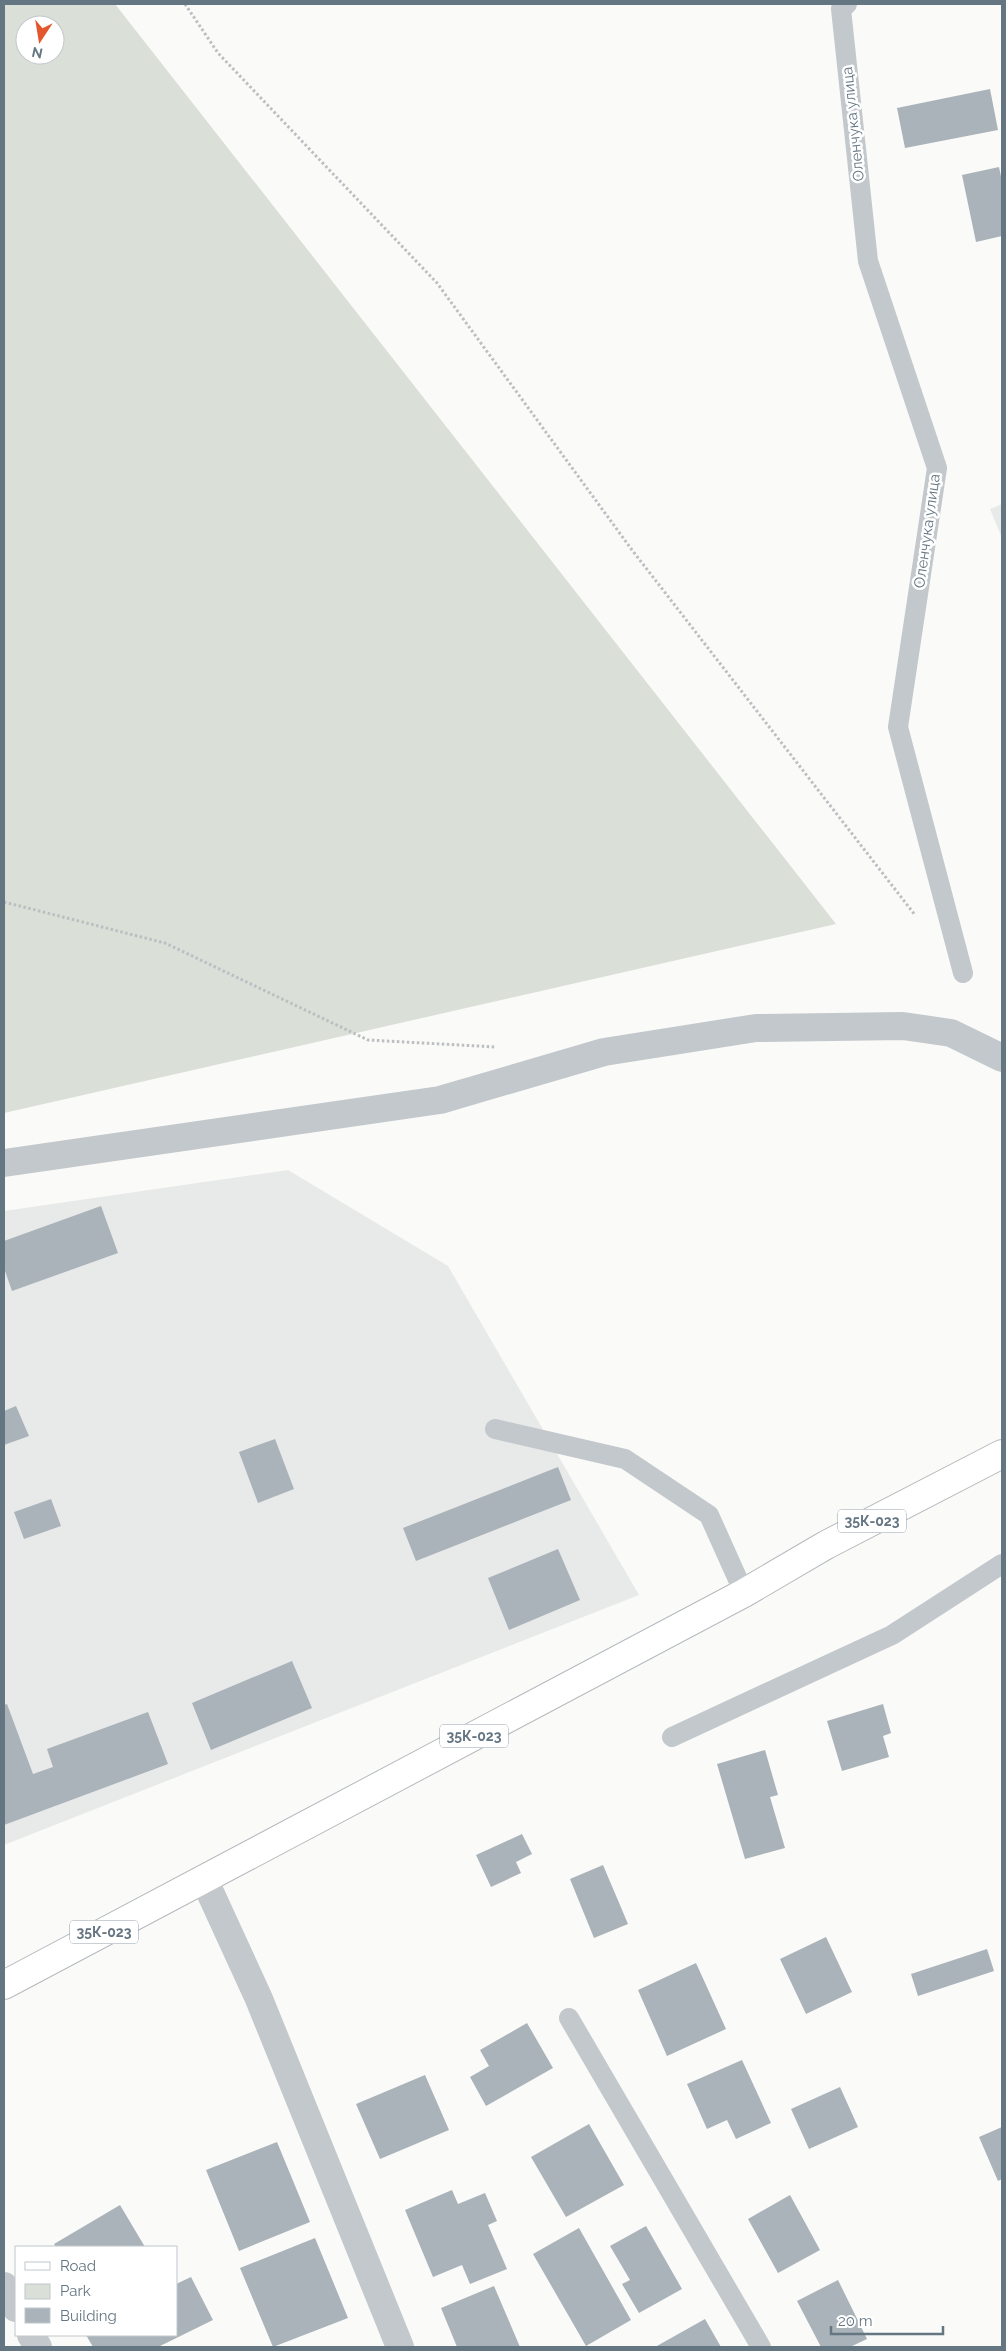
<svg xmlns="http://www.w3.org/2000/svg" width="1006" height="2351" viewBox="0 0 1006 2351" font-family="Raleway,sans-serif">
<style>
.built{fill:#e8e9e9}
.green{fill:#dadfd7;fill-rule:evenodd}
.building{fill:#aab3b9}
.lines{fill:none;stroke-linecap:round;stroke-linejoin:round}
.primary-casing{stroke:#b5babe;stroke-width:30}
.path{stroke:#bbbfc2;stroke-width:3;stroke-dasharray:2.5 2.5;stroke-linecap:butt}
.service{stroke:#c3c8cc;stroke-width:20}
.minor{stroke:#c3c8cc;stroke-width:28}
.primary{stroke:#fff;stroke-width:28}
.labels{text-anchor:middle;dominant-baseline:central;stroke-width:5;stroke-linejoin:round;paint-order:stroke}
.shield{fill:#fff;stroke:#939fa8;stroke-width:1}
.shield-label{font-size:14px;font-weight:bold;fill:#657683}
.street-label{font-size:15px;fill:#657683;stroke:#fff}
</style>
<rect width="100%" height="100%" fill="#fafaf8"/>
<path class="built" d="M1002 504V538L990 509Z
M288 1170 448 1266 639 1595 4 1845V1211Z"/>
<path class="green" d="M4 4H115L836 924 4 1113ZM25 25H55V55H25Z"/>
<path class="building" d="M990 89 998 130 905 148 897 108Z
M999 167 1002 181V236L976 242 962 175Z
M101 1206 118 1253 12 1291 4 1268V1241Z
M16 1406 29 1436 4 1445V1411Z
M275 1439 294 1489 258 1503 239 1452Z
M558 1467 571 1500 416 1561 403 1528Z
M51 1499 61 1526 24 1539 14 1512Z
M558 1549 580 1600 509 1630 488 1578Z
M292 1661 312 1708 211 1750 192 1703Z
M7 1704 33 1774 53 1767 47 1749 148 1712 168 1764 4 1825V1705Z
M883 1704 891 1733 883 1736 889 1757 842 1771 827 1721Z
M765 1750 778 1795 770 1797 785 1848 745 1859 717 1764Z
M522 1834 532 1854 516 1862 521 1873 491 1887 476 1855Z
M603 1865 628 1924 594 1938 570 1879Z
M826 1937 852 1992 806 2014 780 1959Z
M987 1949 994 1971 918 1996 911 1974Z
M696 1963 726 2029 667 2056 638 1990Z
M527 2023 553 2068 486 2106 470 2077 489 2066 480 2050Z
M742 2060 771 2123 736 2139 727 2120 707 2129 687 2084Z
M425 2075 449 2130 380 2159 356 2104Z
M840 2087 858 2127 809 2149 791 2109Z
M589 2124 624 2185 566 2217 531 2157Z
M1002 2127V2179L998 2181 979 2137Z
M277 2142 310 2222 239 2251 206 2170Z
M452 2190 458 2204 485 2193 497 2221 488 2225 507 2269 470 2284 462 2265 433 2277 405 2210Z
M790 2195 820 2250 778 2273 748 2219Z
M120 2205 145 2247H56L54 2244Z
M646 2226 682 2289 639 2313 622 2284 630 2280 610 2246Z
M579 2228 631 2320 586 2346 533 2254Z
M315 2238 348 2318 273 2347 240 2268Z
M191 2277 213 2320 158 2347H93L86 2335H176V2284Z
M838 2280 867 2339 850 2347H821L797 2301Z
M494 2286 520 2347H457L441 2308Z
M705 2319 721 2347H655Z"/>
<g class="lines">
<g class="primary-casing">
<path id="primary" d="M4 1985 744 1593 826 1545 1002 1454"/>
</g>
<path class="path" d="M185 4 218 53 437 283 632 550 915 915
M4 902 165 943 368 1040 496 1047"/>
<path class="service" d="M847 4 841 9 868 261 937 468 898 727 963 973
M495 1429 625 1459 709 1515 744 1593
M672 1737 892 1635 1002 1564
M569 2018 761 2347"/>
<path class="minor" d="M4 1163 440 1100 604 1052 756 1028 903 1026 951 1033 1002 1058
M204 1879 259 1999 400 2347
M4 2286 16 2308
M31 2335 38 2347"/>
<use href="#primary" class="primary"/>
</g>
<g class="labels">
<g class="shield">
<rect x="838" y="1509.5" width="68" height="23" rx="4"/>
<rect x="440" y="1724.5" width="68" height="23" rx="4"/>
<rect x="70" y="1920.5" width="68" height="23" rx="4"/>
</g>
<g class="shield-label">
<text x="872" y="1521">35К-023</text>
<text x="474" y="1736">35К-023</text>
<text x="104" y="1932">35К-023</text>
</g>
<g class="street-label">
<text transform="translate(853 124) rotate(-96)">Оленчука улица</text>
<text transform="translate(927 531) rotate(-82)">Оленчука улица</text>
</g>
</g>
<rect width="1006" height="2351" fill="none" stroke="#657683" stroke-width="10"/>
<rect x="15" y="2246" width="162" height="90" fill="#ffffff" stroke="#c1c8cd"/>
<rect x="25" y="2262" width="25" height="8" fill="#ffffff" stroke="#c1c8cd"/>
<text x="60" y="2271" font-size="15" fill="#657683">Road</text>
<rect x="25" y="2284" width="25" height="15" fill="#dadfd7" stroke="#c1c8cd"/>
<text x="60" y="2296" font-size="15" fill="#657683">Park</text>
<rect x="25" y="2308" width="25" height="15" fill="#aab3b9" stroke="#c1c8cd"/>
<text x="60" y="2321" font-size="15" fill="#657683">Building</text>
<g transform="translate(40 40) rotate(192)"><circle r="24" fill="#ffffff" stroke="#c1c8cd"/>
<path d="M0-4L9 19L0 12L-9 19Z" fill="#e4572e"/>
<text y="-8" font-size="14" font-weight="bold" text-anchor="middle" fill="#657683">N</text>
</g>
<path d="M831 2326v8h112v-8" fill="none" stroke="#657683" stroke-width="2.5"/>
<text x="838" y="2326" font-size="15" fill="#657683" stroke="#ffffff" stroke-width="4" paint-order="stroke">20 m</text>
</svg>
